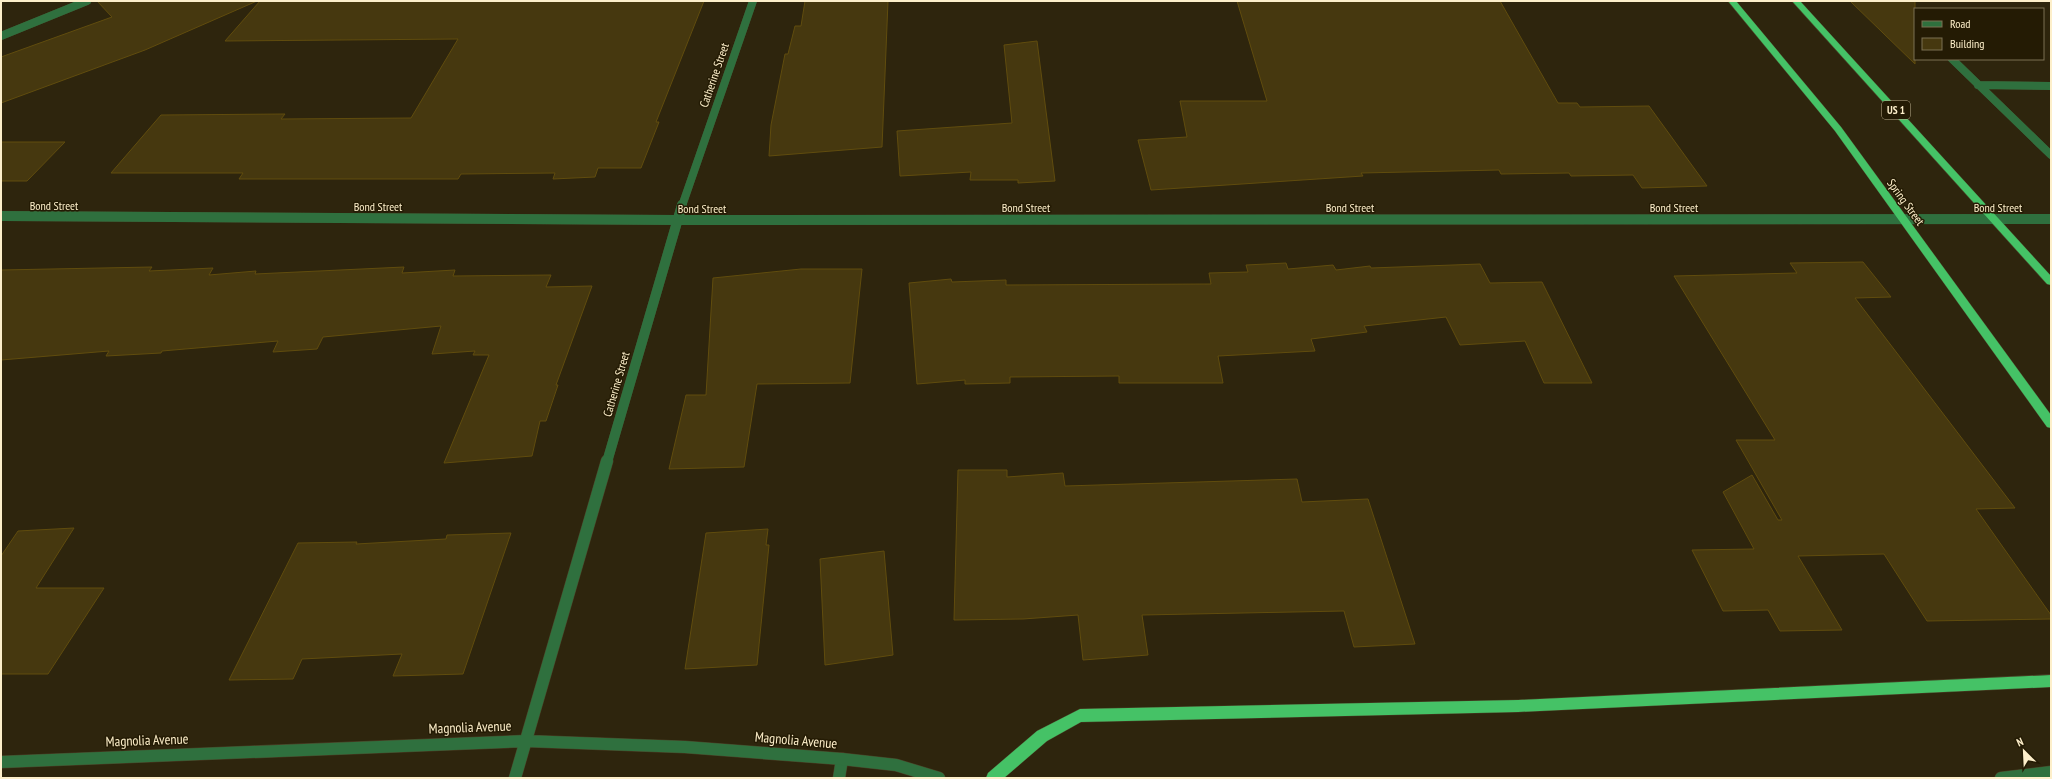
<svg xmlns="http://www.w3.org/2000/svg" width="2052" height="779" viewBox="0 0 2052 779" font-family="'PT Sans Narrow',sans-serif">
<style>
.building{fill:#46380f;stroke:#604c0e}
.lines{fill:none;stroke-linecap:round;stroke-linejoin:round}
.service-far1-casing{stroke:#4b4127;stroke-width:8}
.service-casing{stroke:#4b4127;stroke-width:13}
.minor-far2-casing{stroke:#4b4127;stroke-width:8}
.minor-far1-casing{stroke:#4b4127;stroke-width:10}
.minor-casing{stroke:#4b4127;stroke-width:13}
.trunk-casing{stroke:#4b4127;stroke-width:1}
.service-far1{stroke:#2f703e;stroke-width:8}
.service{stroke:#2f703e;stroke-width:12}
.minor-far2{stroke:#2f703e;stroke-width:8}
.minor-far1{stroke:#2f703e;stroke-width:10}
.minor{stroke:#2f703e;stroke-width:12}
.trunk{fill:#45c266;fill-rule:evenodd}
.labels{text-anchor:middle;dominant-baseline:central;stroke-width:3;stroke-linejoin:round;paint-order:stroke}
.shield{fill:#241b04;stroke:#bcaf8f;stroke-width:1}
.shield-label{font-size:11px;font-weight:bold;fill:#fdefca}
.street-label{font-size:12px;fill:#fdefca;stroke:#241b04}
.near-street-label{font-size:14px;fill:#fdefca;stroke:#241b04}
</style>
<rect width="100%" height="100%" fill="#2e250d"/>
<path class="building" d="M97 1H257L145 50 1 103V57L112 17Z
M260 1H704L656 122H659L641 168H598L595 177 553 179 555 173 461 174 458 179H239L243 173H111L161 115 285 114 281 119 411 118 458 39 225 41Z
M805 1H888L882 147 769 156 771 125 785 54H788L795 26H801Z
M1237 1H1500L1558 103H1577L1580 107 1649 106 1707 186 1642 188 1633 175 1571 176 1569 173 1501 174 1499 170 1361 173 1363 176 1151 190 1138 140 1187 137 1180 101H1267Z
M1850 1H1915V64Z
M1037 41 1055 181 1018 183V180H970L971 172 900 176 897 131 1012 123 1004 45Z
M1 142H65L27 181H1Z
M1863 262 1891 297 1855 298 2015 508 1976 509 2051 615V619L1927 621 1884 554 1798 556 1842 630 1780 631 1768 610 1723 611 1692 550 1754 549 1723 492 1752 475 1778 520H1782L1736 440H1775L1674 276 1797 273 1790 263Z
M1286 263 1288 269 1333 265 1336 270 1370 266 1371 268 1480 264 1490 283 1542 282 1592 383H1544L1525 341 1460 345 1446 317 1364 326 1367 332 1311 339 1315 351 1218 356 1223 383H1119V376L1010 377V383L965 384V380L917 384 909 283 951 279 952 282 1006 280V285L1211 284 1209 273 1248 272 1246 265Z
M152 267 149 271 213 268 209 275 256 271 255 274 404 267 402 273 455 270 453 276 551 275 546 287 592 286 556 385H558L546 421H540L532 456 444 463 489 355H473L475 351 432 354 441 326 323 337 317 349 273 352 278 341 162 351 161 353 106 356 109 351 1 360V270Z
M801 269H862L850 383 757 384 744 467 669 469 686 395H706L713 278Z
M958 470H1007V477L1063 473 1065 486 1297 479 1302 502 1368 499 1415 644 1354 647 1344 611 1142 615 1148 655 1083 660 1078 615 1023 619 954 620Z
M74 528 36 588H104L48 674H1V556L18 531Z
M768 529 766 545H769L757 665 685 669 706 533Z
M511 533 463 674 393 676 402 654 302 659 293 679 229 680 298 543 357 542 356 544 446 539 447 535Z
M884 551 893 655 825 665 820 559Z"/>
<g class="lines">
<g class="service-far1-casing">
<path id="service-far1" d="M1952 59 2051 155
M1978 85 2051 86"/>
</g>
<g class="service-casing">
<path id="service" d="M839 778 842 759"/>
</g>
<g class="minor-far2-casing">
<path id="minor-far2" d="M1 36 87 1
M682 206 753 1"/>
</g>
<g class="minor-far1-casing">
<path id="minor-far1" d="M1 216 677 220 2051 219
M607 462 682 205"/>
</g>
<g class="minor-casing">
<path id="minor" d="M1 762 526 741 685 747 842 759 896 765 939 778
M515 778 607 461
M2001 778 2051 772"/>
</g>
<g class="trunk-casing">
<path id="trunk" d="M1728 1H1736L1841 127 2051 415V428L2047 427 1835 131Z
M1792 1H1800L2051 276V285L2047 284Z
M2051 675V687L1518 712 1081 722 1047 741 1004 778H986L988 773 1037 731 1080 709 1518 700Z"/>
</g>
<use href="#service-far1" class="service-far1"/>
<use href="#service" class="service"/>
<use href="#minor-far2" class="minor-far2"/>
<use href="#minor-far1" class="minor-far1"/>
<use href="#minor" class="minor"/>
<use href="#trunk" class="trunk"/>
</g>
<g class="labels">
<rect class="shield" x="1882" y="101" width="28" height="18" rx="3"/>
<g class="shield-label">
<text x="1896" y="110">US 1</text>
</g>
<g class="street-label">
<text transform="translate(714 75) rotate(-71)">Catherine Street</text>
<text transform="translate(1906 202) rotate(54)">Spring Street</text>
<text x="54" y="205">Bond Street</text>
<text x="378" y="206">Bond Street</text>
<text x="1026" y="207">Bond Street</text>
<text x="1350" y="207">Bond Street</text>
<text x="1674" y="207">Bond Street</text>
<text x="1998" y="207">Bond Street</text>
<text x="702" y="208">Bond Street</text>
<text transform="translate(616 384) rotate(-74)">Catherine Street</text>
</g>
<g class="near-street-label">
<text transform="translate(470 727) rotate(-2)">Magnolia Avenue</text>
<text transform="translate(147 740) rotate(-2)">Magnolia Avenue</text>
<text transform="translate(796 740) rotate(5)">Magnolia Avenue</text>
</g>
</g>
<rect width="2052" height="779" fill="none" stroke="#fdefca" stroke-width="4"/>
<rect x="1914" y="8" width="130" height="52" fill="#241b04" stroke="#7b7053"/>
<rect x="1922" y="21" width="20" height="6" fill="#2f703e" stroke="#7b7053"/>
<text x="1950" y="28" font-size="12" fill="#fdefca">Road</text>
<rect x="1922" y="38" width="20" height="12" fill="#46380f" stroke="#7b7053"/>
<text x="1950" y="48" font-size="12" fill="#fdefca">Building</text>
<g transform="translate(2024 751) rotate(336)" stroke="#241b04" stroke-width="3" paint-order="stroke">
<path d="M0-3L7 15L0 10L-7 15Z" fill="#fdefca"/>
<text y="-6" font-size="11" font-weight="bold" text-anchor="middle" fill="#fdefca">N</text>
</g>
</svg>
